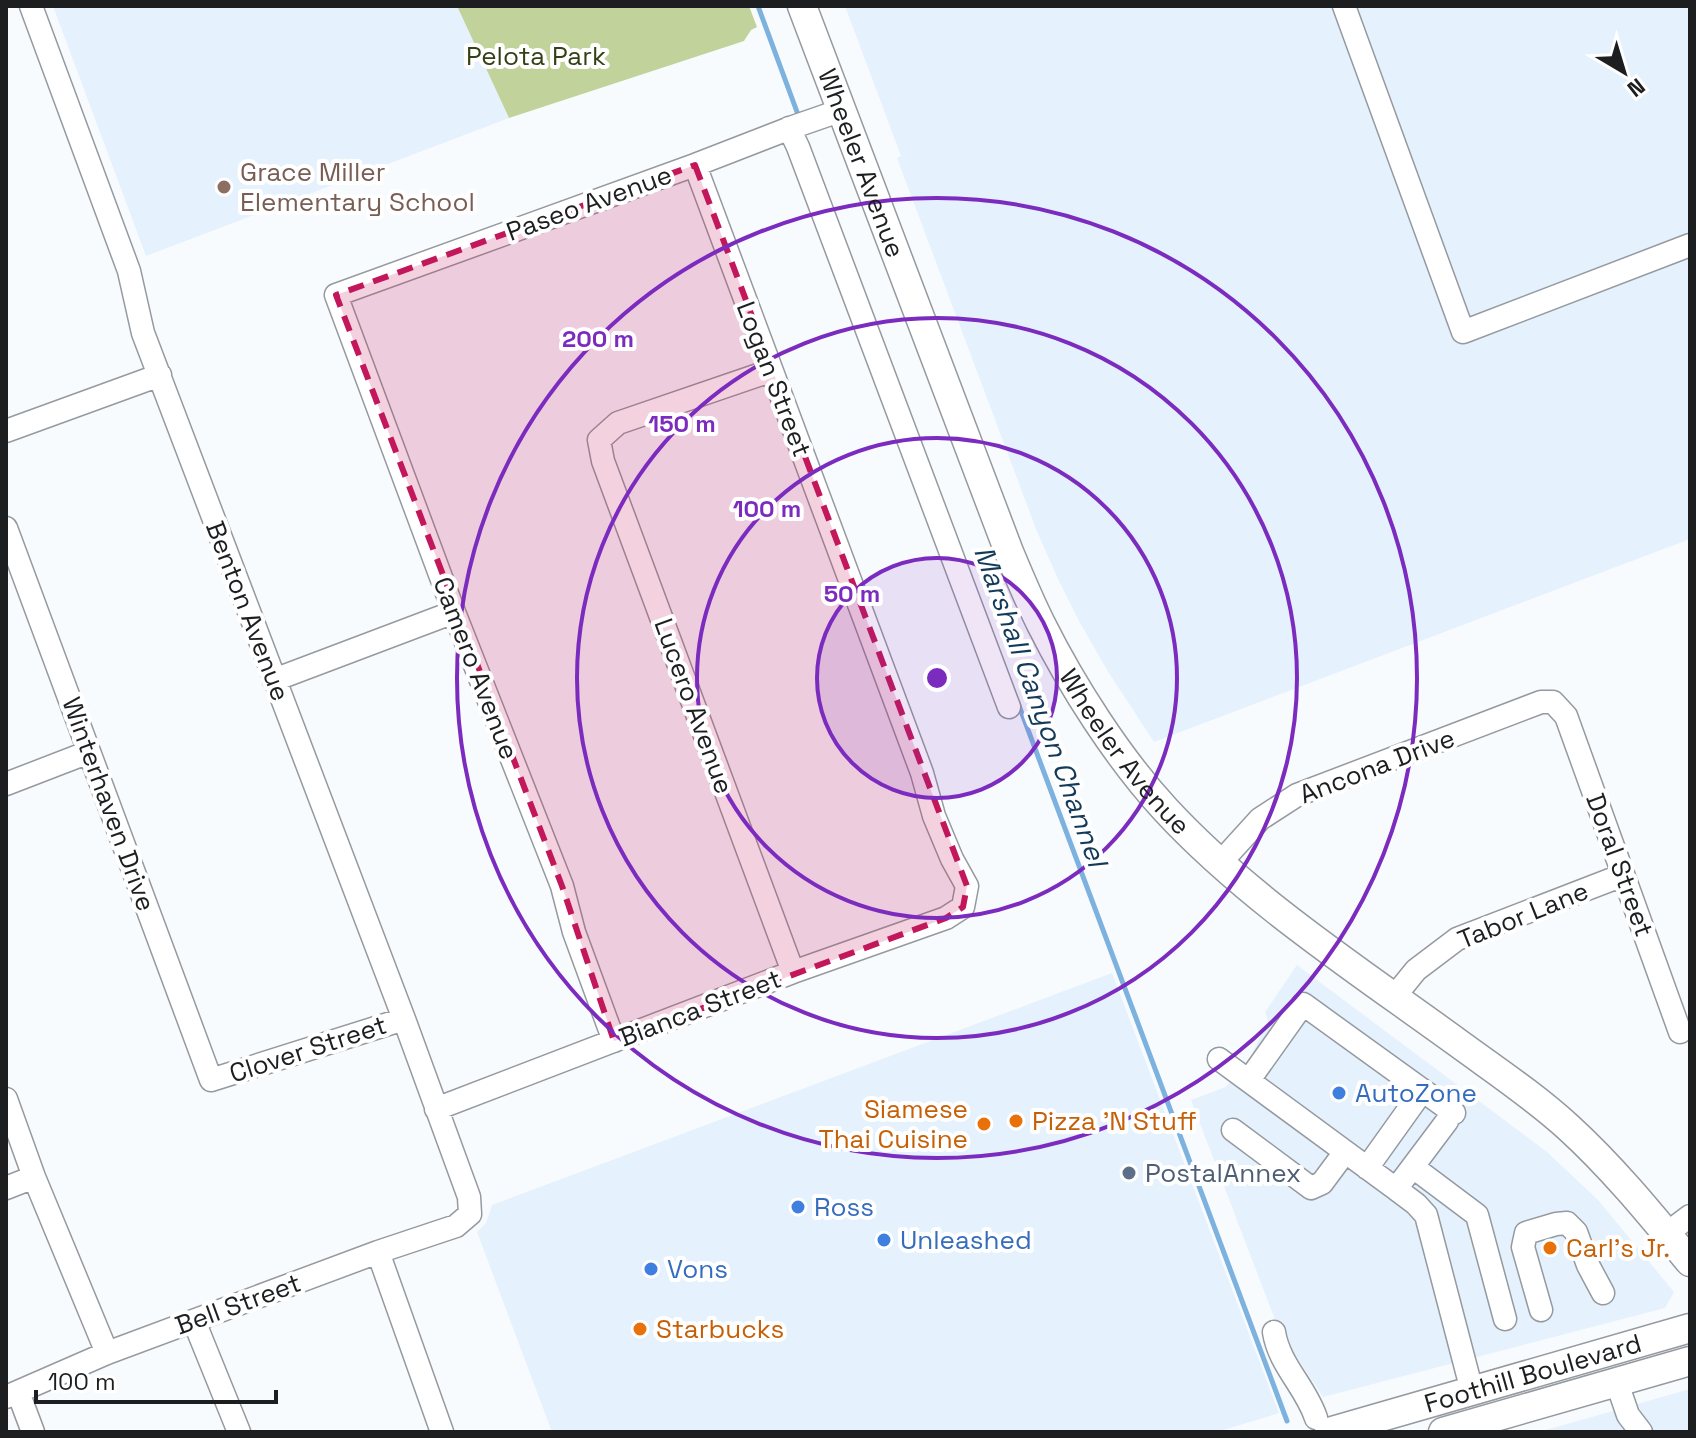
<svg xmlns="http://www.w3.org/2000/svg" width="1696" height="1438" viewBox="0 0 1696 1438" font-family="'Space Grotesk',sans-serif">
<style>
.built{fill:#e5f1fd}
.green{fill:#c1d39a}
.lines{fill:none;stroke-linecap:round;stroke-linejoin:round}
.stream{stroke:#7db2de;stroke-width:5}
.minor-casing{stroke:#949aa0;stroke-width:25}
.major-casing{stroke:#949aa0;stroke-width:31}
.minor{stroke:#fff;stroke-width:22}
.major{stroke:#fff;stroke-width:28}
.marked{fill:#c2185b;fill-opacity:0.2;stroke:#c2185b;stroke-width:6;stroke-dasharray:16 10;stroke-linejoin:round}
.ring{fill:none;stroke:#7b2cbf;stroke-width:4}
.education-dot{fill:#8d6e63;stroke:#fff;stroke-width:3}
.shop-dot{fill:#3f7fe0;stroke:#fff;stroke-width:3}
.food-dot{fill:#e8710a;stroke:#fff;stroke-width:3}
.service-dot{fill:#5c6f8a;stroke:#fff;stroke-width:3}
.labels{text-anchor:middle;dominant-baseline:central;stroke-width:8;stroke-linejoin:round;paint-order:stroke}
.park-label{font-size:26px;fill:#354114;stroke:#fff}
.street-label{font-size:26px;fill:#1c1e20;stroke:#fff}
.education-label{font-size:26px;fill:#785e54;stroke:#fff;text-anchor:start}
.shop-label{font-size:26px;fill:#366cbe;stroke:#fff;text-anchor:start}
.food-label{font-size:26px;fill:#c56008;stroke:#fff;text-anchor:start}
.service-label{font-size:26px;fill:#4e5e75;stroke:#fff;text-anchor:start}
.water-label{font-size:28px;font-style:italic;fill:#133b59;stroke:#fff}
.centre{fill:#7b2cbf;stroke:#fff;stroke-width:4}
.ring-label{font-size:24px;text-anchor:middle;font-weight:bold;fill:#7b2cbf;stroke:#fff;stroke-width:8;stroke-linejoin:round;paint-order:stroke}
</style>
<rect width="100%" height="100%" fill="#f8fbfe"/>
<path class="built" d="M53 6H457L509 118 146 256Z
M845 6H1690V539L1154 742 1107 670 1079 621 1058 579 1036 529 897 158 901 156Z
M1297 965 1547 1152 1598 1200 1674 1292 1665 1308 1323 1397 1279 1330 1191 1100 1226 1087 1251 1056 1268 1021 1265 1012Z
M1112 973 1279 1413 1217 1432H552L477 1232 486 1223 492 1205Z
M1690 1389V1432H1539Z"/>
<path class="green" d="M457 6H749L757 27 751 30 744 41 509 118Z"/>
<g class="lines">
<path class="stream" d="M758 6 800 120
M1018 703 1287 1421"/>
<g class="minor-casing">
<path id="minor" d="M1344 6 1463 332 1690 245
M789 128 798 147 1009 707
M770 371 618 423 599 440 603 461 793 972
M6 431 160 375
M6 528 211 1080 404 1019
M274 680 454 612
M6 784 89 752
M1220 863 1260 819 1297 795 1541 702H1553L1566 716 1680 1032
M1394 997 1416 970 1457 939 1623 875
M614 1041 574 932 562 886 454 612 336 295 695 165 793 127 842 110
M1219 1059 1396 1189 1447 1121
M1249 1080 1303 1004 1454 1113
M6 1099 34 1177 107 1353
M436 1109 793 972 946 918 963 907 967 886 952 859 934 816 922 773 695 165
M1233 1130 1311 1188 1322 1183 1345 1152
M1413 1167 1477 1215 1505 1319
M1367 1168 1422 1091
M6 1188 34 1177
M1396 1189 1416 1204 1426 1215 1472 1391
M1666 1234 1690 1216
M378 1252 442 1432
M1541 1310 1523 1247 1526 1233 1556 1224 1567 1223 1576 1232 1588 1265 1603 1293
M194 1321 239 1432
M1274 1332C1279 1365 1306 1387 1316 1418
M1617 1383 1628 1415 1641 1432
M18 1392 33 1432
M6 1397 107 1353 378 1252 456 1226 470 1214 469 1197 404 1019 143 333 129 271 31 6"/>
</g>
<g class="major-casing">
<g id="major">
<path id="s1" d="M802 6 1009 552C1019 576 1029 600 1041 624 1072 686 1118 758 1165 809 1248 899 1359 971 1458 1043 1495 1070 1534 1096 1568 1127 1613 1168 1652 1216 1690 1262"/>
<path id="s2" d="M1329 1432 1690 1328"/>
<path d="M1443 1432 1690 1361"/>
</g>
</g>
<use href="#minor" class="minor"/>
<use href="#major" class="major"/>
</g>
<path class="marked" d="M695 165 967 886 963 907 946 918 614 1041 562 886 336 295Z"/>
<circle cx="937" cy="678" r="120" fill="#7b2cbf" fill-opacity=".12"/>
<g class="ring">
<circle cx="937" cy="678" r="120"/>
<circle cx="937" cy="678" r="240"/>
<circle cx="937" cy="678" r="360"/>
<circle cx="937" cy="678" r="480"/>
</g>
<circle class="education-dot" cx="224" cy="187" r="8"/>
<g class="shop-dot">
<circle cx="1339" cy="1093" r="8"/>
<circle cx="798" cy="1207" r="8"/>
<circle cx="884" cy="1240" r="8"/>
<circle cx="651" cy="1269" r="8"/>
</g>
<g class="food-dot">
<circle cx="1016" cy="1121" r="8"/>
<circle cx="984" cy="1124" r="8"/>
<circle cx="1550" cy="1248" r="8"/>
<circle cx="640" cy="1329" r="8"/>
</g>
<circle class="service-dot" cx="1129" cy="1173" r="8"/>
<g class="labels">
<g class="park-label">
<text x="536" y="56">Pelota Park</text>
</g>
<g class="street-label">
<text stroke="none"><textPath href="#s1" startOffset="168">Wheeler Avenue</textPath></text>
<text transform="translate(589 203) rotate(-20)">Paseo Avenue</text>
<text transform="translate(774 379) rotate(69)">Logan Street</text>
<text transform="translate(248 611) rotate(69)">Benton Avenue</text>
<text transform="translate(476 668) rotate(69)">Camero Avenue</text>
<text transform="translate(694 706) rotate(70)">Lucero Avenue</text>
<text stroke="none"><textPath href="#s1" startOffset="816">Wheeler Avenue</textPath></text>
<text transform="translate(1377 766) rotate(-21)">Ancona Drive</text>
<text transform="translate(109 804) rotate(70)">Winterhaven Drive</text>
<text transform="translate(1620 865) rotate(70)">Doral Street</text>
<text transform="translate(1523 915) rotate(-22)">Tabor Lane</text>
<text transform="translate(700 1008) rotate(-21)">Bianca Street</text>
<text transform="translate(308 1049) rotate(-18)">Clover Street</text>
<text transform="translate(238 1304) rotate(-20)">Bell Street</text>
<text stroke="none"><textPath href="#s2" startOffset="212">Foothill Boulevard</textPath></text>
</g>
<g class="education-label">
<text x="240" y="172">Grace Miller<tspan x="240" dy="30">Elementary School</tspan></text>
</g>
<g class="shop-label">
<text x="1355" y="1093">AutoZone</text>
<text x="814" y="1207">Ross</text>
<text x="900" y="1240">Unleashed</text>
<text x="667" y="1269">Vons</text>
</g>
<g class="food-label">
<text x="968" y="1109" text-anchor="end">Siamese<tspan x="968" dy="30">Thai Cuisine</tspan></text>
<text x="1032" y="1121">Pizza 'N Stuff</text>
<text x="1566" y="1248">Carl's Jr.</text>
<text x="656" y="1329">Starbucks</text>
</g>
<g class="service-label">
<text x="1145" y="1173">PostalAnnex</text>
</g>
<g class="water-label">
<text transform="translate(1041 706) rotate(70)">Marshall Canyon Channel</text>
</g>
</g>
<circle cx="937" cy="678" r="12" class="centre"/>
<g class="ring-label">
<text x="598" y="347">200 m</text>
<text x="682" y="432">150 m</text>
<text x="767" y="517">100 m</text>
<text x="852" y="602">50 m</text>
</g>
<rect width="1696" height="1438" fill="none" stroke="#1c1e20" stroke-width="16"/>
<g transform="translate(1624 72) rotate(142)" stroke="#ffffff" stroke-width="6" paint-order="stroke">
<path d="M0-6L14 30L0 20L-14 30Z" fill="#1c1e20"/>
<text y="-12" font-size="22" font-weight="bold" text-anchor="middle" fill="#1c1e20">N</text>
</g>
<path d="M36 1390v12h240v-12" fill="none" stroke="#1c1e20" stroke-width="4"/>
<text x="48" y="1390" font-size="24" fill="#1c1e20" stroke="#ffffff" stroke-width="6" paint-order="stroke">100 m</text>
</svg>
